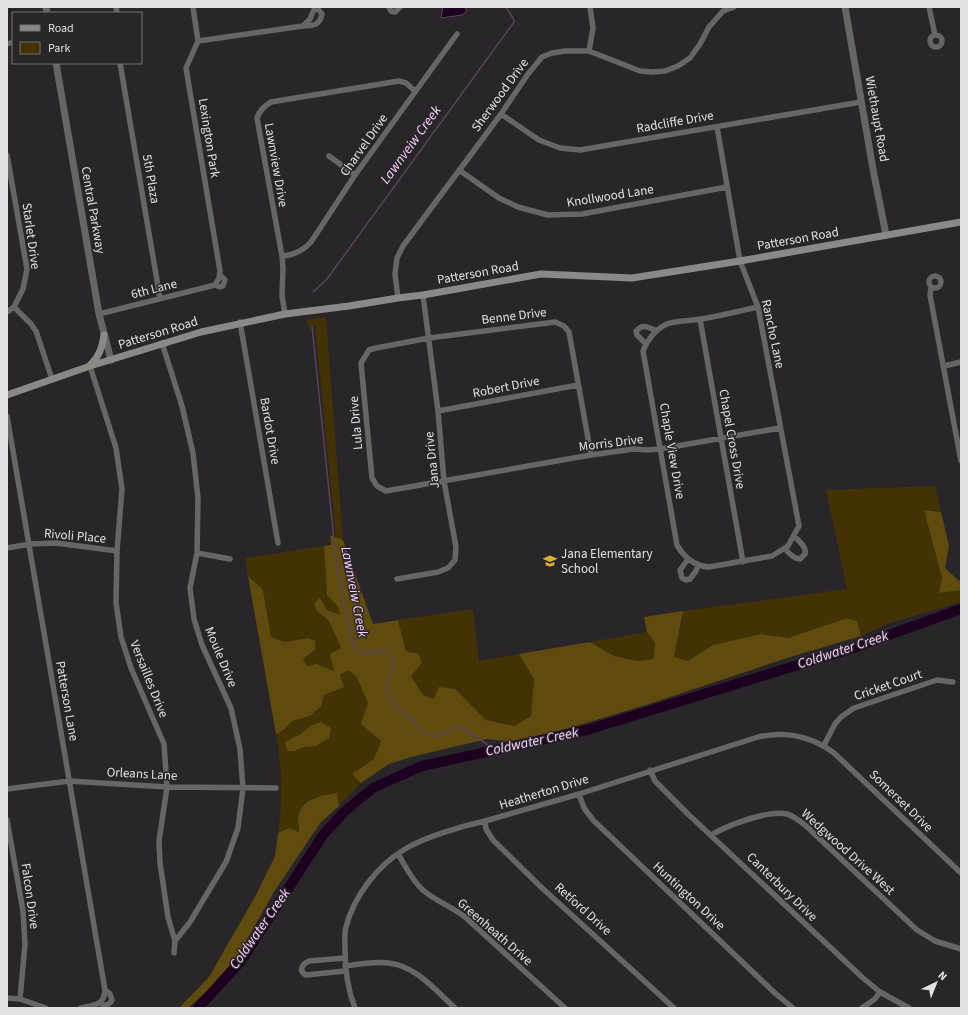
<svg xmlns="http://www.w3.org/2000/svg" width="968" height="1015" viewBox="0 0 968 1015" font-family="'Source Sans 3',sans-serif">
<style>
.green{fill:#433304;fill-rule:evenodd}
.forest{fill:#604b0f}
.water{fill:#1d0020;stroke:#58435a}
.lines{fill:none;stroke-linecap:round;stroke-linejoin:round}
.stream{stroke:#58435a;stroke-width:1.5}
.river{stroke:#1d0020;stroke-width:10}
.minor{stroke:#666664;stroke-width:5.5}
.tertiary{stroke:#666664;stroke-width:7}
.secondary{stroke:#8a8987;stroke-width:7}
.labels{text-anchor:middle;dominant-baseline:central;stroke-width:3;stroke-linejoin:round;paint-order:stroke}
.street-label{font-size:13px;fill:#e1e0e2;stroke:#292629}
.poi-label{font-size:13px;fill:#e1e0e2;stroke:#292629;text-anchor:start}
.water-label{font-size:14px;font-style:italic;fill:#fbcffd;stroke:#292629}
</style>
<rect width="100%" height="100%" fill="#292629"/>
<path class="green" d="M326 317 343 540 336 537 316 336V326L308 327 307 320Z
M935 486 941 512 924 510 942 578 939 593 961 590V602L890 623 861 636 857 621 847 618 788 638 761 634 713 645 688 661 674 658 683 611 847 589 826 490Z
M324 546 327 595 338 607 340 616 327 610 317 611 329 621 341 648 334 671 316 664 307 666 303 659 315 650 308 638 285 642 271 637 263 590 248 576 245 558Z
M473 609 479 661 519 654 534 679 531 716 514 726 486 720 454 689 434 699 423 695 411 676 422 663 419 655 406 651 398 620Z
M647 632 655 643 653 659 638 661 614 656 590 642Z
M348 670 356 676 368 703 362 724 381 741 374 759 352 774 361 783 339 806 337 793 298 818 299 832 289 828 278 833C283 800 282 767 276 734L285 729 292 721 310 716 321 706 324 695 344 687 340 675ZM301 734 316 746 304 747 294 751 285 742Z"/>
<path class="forest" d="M924 510 941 512 949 546 945 568 958 580 961 581V590L939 593 942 578Z
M330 535 343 540 373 624 398 620 406 651 419 654 422 663 411 676 423 695 434 699 439 687 455 689 486 720 514 726 531 716 534 679 519 654 590 642 614 656 638 661 653 659 655 643 647 632 644 617 683 611 674 657 688 661 713 645 761 634 788 638 847 618 857 621 861 636 790 657 649 704 566 729 513 742 487 739 411 757 389 764 361 783 352 774 374 759 381 741 361 724 368 703 356 676 348 670 340 675 344 687 324 695 321 706 310 716 292 721 285 729 276 734 248 576 263 590 271 637 285 642 308 638 315 641V650L303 659 307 666 316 664 334 671 330 654 341 648 329 621 317 611 314 603 320 598 327 610 340 615 338 607 327 595 324 546 331 545Z
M321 722 331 728 329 738 316 746 304 747 294 751H287L285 742 301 734 312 725Z
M337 793 339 806 320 823 274 892 237 957 208 990 188 1008H179L209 977 256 895 275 856 278 833 289 828 299 832C299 828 298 823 298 819 300 799 320 796 337 793Z"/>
<path class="water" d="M443 7H466V12L462 15 441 18Z"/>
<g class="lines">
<path class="stream" d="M313 292 327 279 514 22 513 18 506 7
M312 326 337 569 353 645 363 654 378 651 389 652 393 658 392 670 387 683V690L395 706 410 718 425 735 440 736 459 726 496 750"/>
<path class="river" d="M198 1008 241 961 323 835 345 811 373 788 422 766 587 730 850 649 961 609"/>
<path class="minor" d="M116 7 117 13
M193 7 198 41 186 68 220 271 219 278 215 285
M389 7 391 11 395 12 400 7
M929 7 935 35
M303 26C313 26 320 25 322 14L316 7
M930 41a6 6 0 1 1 12 0a6 6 0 1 1-12 0Z
M198 41 303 26 310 19 315 7
M7 44 13 42
M589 51 593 28 590 7
M120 63 160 298
M501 114 539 140 560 148 580 150 861 102
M717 127 740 261 758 307 799 526 788 546 772 556 709 567C694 566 684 557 677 545L643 351C647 340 656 329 667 324 677 320 690 321 701 319 720 316 739 311 758 307
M7 155 27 269 23 289 14 307 31 324 36 331 52 379
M329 156 355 175
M459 170 499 198 518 207 548 215 582 214 727 187
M282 256C294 255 303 251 311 242L355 175 457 34
M929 282a6 6 0 1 1 12 0a6 6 0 1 1-12 0Z
M215 285 220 287 223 286 225 280 220 275
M931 288 930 295 961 461
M398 298 395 274 397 258 403 246 501 114 528 74 542 57 552 53 565 51H589L640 71 653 72 665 71 678 66 690 58 700 44 709 27 723 11 734 7
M7 312 14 307
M99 314 215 285
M285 314 282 296 283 268 282 256 257 118C260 110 264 106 271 102L399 81 406 83 415 91
M700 319 743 562
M240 322 278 543
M162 343 182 406 193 453 198 498 197 553 190 588 194 619 202 645 231 708 240 749 243 788 238 828 226 862 190 922 175 941
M646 344 637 335 636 331C643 323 648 327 657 331
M90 366 116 448 122 489 117 551 116 603 121 637 131 668 164 744 167 787 159 841 160 863 168 917 175 941 174 953
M944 366 961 362
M438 411 578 385
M7 416 105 990C104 1006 94 1005 81 1008
M591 455 569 332 564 326 555 322 429 338 376 348 369 350 361 363 372 478 377 486 386 491 591 455 634 449 647 450 660 449 780 428
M7 548 30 544 56 543 117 551
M785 549C790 554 793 558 800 559L805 554C807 547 799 541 794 536
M197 553 230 559
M688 559 680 570 682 578 686 580 690 579 696 571 698 564
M397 579 438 572 448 568 455 560 456 547 444 481 438 411 423 295
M824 745 835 724 841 717 854 708 937 680 953 682
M650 770 655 781 689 815 863 978 880 992 909 1008
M7 789 69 781 167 787 276 788
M579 794 584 808 593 820 776 994 793 1008
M7 820 23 911 25 944 20 999
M485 821 486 829 493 840 542 888 674 1008
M711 835C728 825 768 810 787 814 794 816 800 821 806 826L917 930 935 941 961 949
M398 854C405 865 412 881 423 890 435 901 451 906 465 917L565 1008
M345 958 309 961C302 964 298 971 306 975L345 971
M345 966C359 964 375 961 389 963 416 966 436 991 455 1008
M7 998 20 999 46 1008
M99 1003C104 1006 109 1006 112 1000L110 994 105 990
M355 1008C347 988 345 970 345 949 345 942 344 934 346 927 354 896 377 866 405 849 425 837 462 826 485 821L579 794 758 737C786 731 811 736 834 753L961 873
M862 1008 875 999 880 992"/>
<path class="tertiary" d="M46 7 47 13
M845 7 873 169 886 235
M56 63 99 314 111 360"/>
<path class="secondary" d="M89 366C99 357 102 348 104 335
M7 395 90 366 201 332 285 314 349 306 398 298 423 295 541 274 632 278 740 261 961 222"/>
</g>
<defs>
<g id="school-bare" transform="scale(1.08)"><path d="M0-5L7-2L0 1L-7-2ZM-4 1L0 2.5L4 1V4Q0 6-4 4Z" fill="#ddb133" stroke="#292629" stroke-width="2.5" paint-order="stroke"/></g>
</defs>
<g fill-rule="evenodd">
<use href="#school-bare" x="550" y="561"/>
</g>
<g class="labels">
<g class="street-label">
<text transform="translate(500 95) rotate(-54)">Sherwood Drive</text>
<text transform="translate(877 119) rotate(80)">Wiethaupt Road</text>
<text transform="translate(675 122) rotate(-10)">Radcliffe Drive</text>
<text transform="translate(209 138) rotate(81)">Lexington Park</text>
<text transform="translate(364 145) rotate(-55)">Charvel Drive</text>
<text transform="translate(276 165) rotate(80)">Lawnview Drive</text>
<text transform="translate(151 179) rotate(80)">5th Plaza</text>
<text transform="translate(610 196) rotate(-9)">Knollwood Lane</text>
<text transform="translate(93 210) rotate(80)">Central Parkway</text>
<text transform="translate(31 236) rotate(82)">Starlet Drive</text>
<text transform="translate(798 239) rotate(-10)">Patterson Road</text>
<text transform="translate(478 273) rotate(-10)">Patterson Road</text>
<text transform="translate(154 289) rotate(-14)">6th Lane</text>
<text transform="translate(514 316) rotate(-7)">Benne Drive</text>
<text transform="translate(158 333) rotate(-17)">Patterson Road</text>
<text transform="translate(773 334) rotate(78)">Rancho Lane</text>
<text transform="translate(506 387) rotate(-11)">Robert Drive</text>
<text transform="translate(356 423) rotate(-95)">Lula Drive</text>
<text transform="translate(270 431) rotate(80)">Bardot Drive</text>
<text transform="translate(732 439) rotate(80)">Chapel Cross Drive</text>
<text transform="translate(611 443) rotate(-7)">Morris Drive</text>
<text transform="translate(672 451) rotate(80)">Chaple View Drive</text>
<text transform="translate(432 460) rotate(-96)">Jana Drive</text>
<text transform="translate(75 536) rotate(5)">Rivoli Place</text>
<text transform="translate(221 657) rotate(67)">Moule Drive</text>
<text transform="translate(149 679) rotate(68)">Versailles Drive</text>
<text transform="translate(888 685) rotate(-19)">Cricket Court</text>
<text transform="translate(67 701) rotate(80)">Patterson Lane</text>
<text transform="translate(142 774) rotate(3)">Orleans Lane</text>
<text transform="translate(544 792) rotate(-17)">Heatherton Drive</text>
<text transform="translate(901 801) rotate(44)">Somerset Drive</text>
<text transform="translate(848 852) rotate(42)">Wedgwood Drive West</text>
<text transform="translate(782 887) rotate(44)">Canterbury Drive</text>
<text transform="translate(30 896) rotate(82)">Falcon Drive</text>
<text transform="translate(689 896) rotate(43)">Huntington Drive</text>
<text transform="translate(583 909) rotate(42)">Retford Drive</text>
<text transform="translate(495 932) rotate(41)">Greenheath Drive</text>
</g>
<g class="poi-label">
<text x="561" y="554">Jana Elementary<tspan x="561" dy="15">School</tspan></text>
</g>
<g class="water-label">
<text transform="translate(411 145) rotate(-54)">Lawnveiw Creek</text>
<text transform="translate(354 592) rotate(79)">Lawnveiw Creek</text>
<text transform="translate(843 650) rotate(-18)">Coldwater Creek</text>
<text transform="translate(532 742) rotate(-12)">Coldwater Creek</text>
<text transform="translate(260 929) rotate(-55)">Coldwater Creek</text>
</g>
</g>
<rect width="968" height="1015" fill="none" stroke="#e1e0e2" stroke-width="16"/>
<rect x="12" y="12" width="130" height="52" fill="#292629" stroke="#737073"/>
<rect x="20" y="25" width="20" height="6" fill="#8a8987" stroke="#737073"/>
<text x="48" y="32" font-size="12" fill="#e1e0e2">Road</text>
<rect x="20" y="42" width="20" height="12" fill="#433304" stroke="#737073"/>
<text x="48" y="52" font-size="12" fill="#e1e0e2">Park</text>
<g transform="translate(936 983) rotate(43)" stroke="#292629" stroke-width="3" paint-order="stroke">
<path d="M0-3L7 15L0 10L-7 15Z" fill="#e1e0e2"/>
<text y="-6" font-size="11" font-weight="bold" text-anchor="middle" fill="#e1e0e2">N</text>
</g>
</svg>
